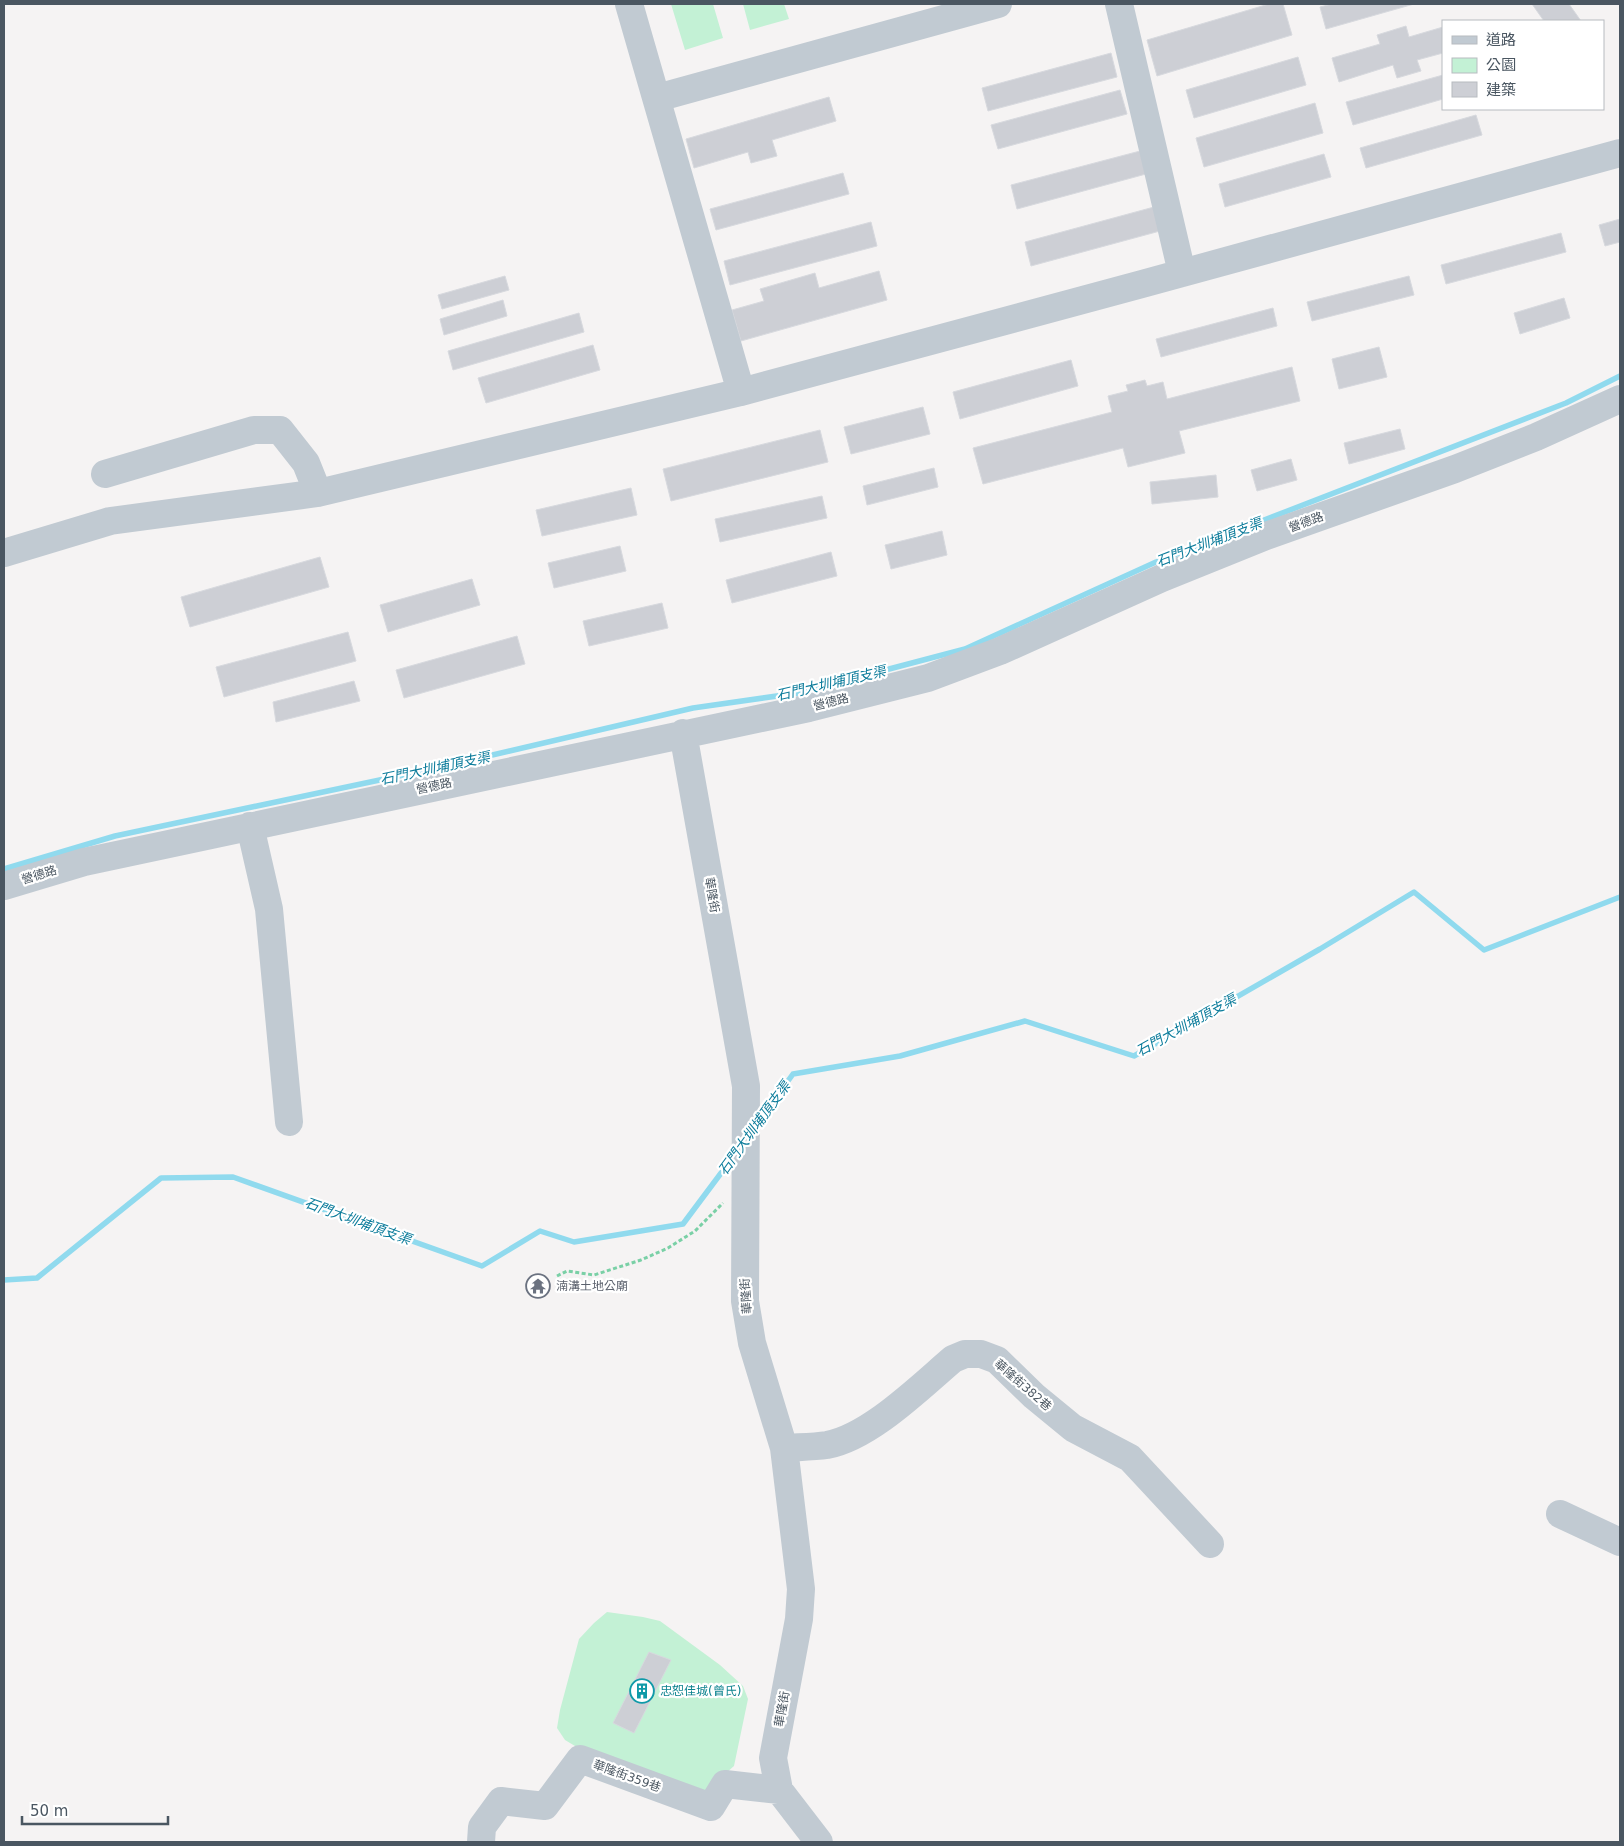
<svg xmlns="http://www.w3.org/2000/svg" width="1624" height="1846" viewBox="0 0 1624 1846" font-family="'DejaVu Sans','Noto Sans TC',sans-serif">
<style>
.green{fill:#c3f1d5}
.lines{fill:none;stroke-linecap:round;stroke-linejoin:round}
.stream{stroke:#90daee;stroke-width:5.5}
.building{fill:#cdcfd5;stroke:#d7d9de}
.path{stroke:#7ad0a6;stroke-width:3;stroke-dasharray:4 2.5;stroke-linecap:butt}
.minor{stroke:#c1cad2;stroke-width:28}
.labels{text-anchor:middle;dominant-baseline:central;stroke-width:4.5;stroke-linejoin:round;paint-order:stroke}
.street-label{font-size:12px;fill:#4a5661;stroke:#fff}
.worship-label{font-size:12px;fill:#5b616d;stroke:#fff;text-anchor:start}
.culture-label{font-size:12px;fill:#0d838f;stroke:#fff;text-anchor:start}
.water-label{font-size:14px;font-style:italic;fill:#0c7c9b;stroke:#fff}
</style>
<rect width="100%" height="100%" fill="#f5f3f3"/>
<path class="green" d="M671 4H713L723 38 685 50Z
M743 4H784L789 19 750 30Z
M607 1612 643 1617 660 1621 720 1665 743 1686 748 1699 734 1766 700 1796 580 1749 565 1740 557 1728 560 1710 579 1639 594 1623Z"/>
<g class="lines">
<path class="stream" d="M4 869 115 836 441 767 693 708 798 693 965 649 1156 562 1566 403 1620 376
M756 1125 793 1074 900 1056 1025 1021 1134 1056 1320 949 1414 892 1484 950 1620 897
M4 1280 37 1278 161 1178 233 1177 482 1266 540 1231 574 1242 683 1224 736 1153"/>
</g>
<path class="building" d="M1269 4H1283L1292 35 1157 76 1147 40Z
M1332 4H1414L1326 29 1320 7Z
M1532 4H1569L1581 21H1544Z
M1406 26 1409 37 1443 27V53L1417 60 1421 71 1397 78 1393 65 1339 82 1332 58 1380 44 1377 35Z
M1111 53 1117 77 988 111 982 88Z
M1298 57 1306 85 1194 118 1186 90Z
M1443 75V99L1353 125 1346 102Z
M1120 90 1127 114 998 149 991 125Z
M829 97 836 121 772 140 777 156 751 163 748 152 694 168 686 139Z
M1315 103 1323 133 1204 167 1196 138Z
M1476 115 1482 135 1366 168 1360 148Z
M1140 151 1146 174 1017 209 1011 185Z
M1324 154 1331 177 1225 207 1219 184Z
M843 173 849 194 716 230 710 209Z
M1154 207 1160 231 1031 266 1025 242Z
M1620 219V242L1605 246 1599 225Z
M871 222 877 246 730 285 724 261Z
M1561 233 1566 252 1446 284 1441 265Z
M879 271 887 300 741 341 732 310 764 301 760 289 815 273 819 288Z
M505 276 509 290 442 309 438 295Z
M1409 276 1414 295 1312 321 1307 302Z
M1564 298 1570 318 1520 334 1514 313Z
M503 300 507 316 444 335 440 319Z
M1273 308 1277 326 1161 357 1156 339Z
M579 313 584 332 453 370 448 351Z
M593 345 600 370 486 403 478 378Z
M1379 347 1387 377 1339 389 1332 359Z
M1071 360 1078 386 960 419 953 392Z
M1292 367 1300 401 1179 431 1185 453 1128 467 1123 448 983 484 973 448 1112 412 1108 396 1128 391 1126 385 1145 380 1147 386 1163 382 1167 399Z
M923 407 930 434 851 454 844 427Z
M1400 429 1405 449 1349 464 1344 443Z
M820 430 828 462 671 501 663 469Z
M1291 459 1297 480 1257 491 1251 470Z
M934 468 938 487 867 505 863 486Z
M1216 475 1218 497 1152 504 1150 482Z
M631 488 637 515 542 536 536 510Z
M822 496 827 518 720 542 715 519Z
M942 531 947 555 891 569 885 545Z
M620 546 626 571 554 588 548 563Z
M831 552 837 576 732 603 726 580Z
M320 557 329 587 190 627 181 597Z
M472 579 480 605 388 632 380 605Z
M662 603 668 628 589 646 583 621Z
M348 632 356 661 224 697 216 667Z
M517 636 525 664 404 698 396 670Z
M354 681 360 701 276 722 273 702Z
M649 1652 671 1660 634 1733 613 1723Z"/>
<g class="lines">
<path class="path" d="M557 1276 567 1271 594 1275 641 1260 668 1248 695 1231 723 1203"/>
<path class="minor" d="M629 4 741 392
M1119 4 1182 273
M657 98 998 4
M105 474 254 430H280L306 463 318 493
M4 553 110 521 318 493 741 392 1142 284 1620 153
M683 733 746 1086 745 1301 752 1343 784 1448 801 1589 799 1619 773 1758 779 1790 819 1842
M250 826 269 909 289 1122
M4 886 84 862 809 708 928 678 1000 651 1162 578 1266 536 1455 469 1536 437 1620 399
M784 1448C798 1447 813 1447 827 1445 870 1437 920 1387 953 1359L965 1354H981L997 1360 1034 1396 1073 1428 1130 1458 1210 1544
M1560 1514 1620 1542
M481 1842 482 1827 501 1801 545 1806 580 1759 711 1807 725 1784 779 1790"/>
</g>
<defs>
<g id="temple-ring" transform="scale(1.25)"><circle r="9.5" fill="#fff" stroke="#6b7280" stroke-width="1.5"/><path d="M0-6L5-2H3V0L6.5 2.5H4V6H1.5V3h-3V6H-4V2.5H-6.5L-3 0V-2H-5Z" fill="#6b7280"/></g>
<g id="building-ring" transform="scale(1.25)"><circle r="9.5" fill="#fff" stroke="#0f9aa8" stroke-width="1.5"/><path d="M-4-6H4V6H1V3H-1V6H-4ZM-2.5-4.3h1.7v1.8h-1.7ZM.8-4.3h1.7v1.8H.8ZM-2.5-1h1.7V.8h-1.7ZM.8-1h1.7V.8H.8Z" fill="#0f9aa8"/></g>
</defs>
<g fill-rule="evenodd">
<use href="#temple-ring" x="538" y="1286"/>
<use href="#building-ring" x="642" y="1691"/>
</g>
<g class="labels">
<g class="street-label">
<text transform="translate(1306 522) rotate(-20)">營德路</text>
<text transform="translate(831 702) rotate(-14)">營德路</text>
<text transform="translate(434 786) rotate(-12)">營德路</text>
<text transform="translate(39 875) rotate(-17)">營德路</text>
<text transform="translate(712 895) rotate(80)">華隆街</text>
<text transform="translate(746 1296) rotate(-94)">華隆街</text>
<text transform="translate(1023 1385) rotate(41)">華隆街382巷</text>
<text transform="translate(782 1709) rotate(-80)">華隆街</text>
<text transform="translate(627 1776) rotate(20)">華隆街359巷</text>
</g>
<g class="worship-label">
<text x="556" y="1286">湳溝土地公廟</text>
</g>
<g class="culture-label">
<text x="660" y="1691">忠恕佳城(曾氏)</text>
</g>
<g class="water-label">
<text transform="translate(1209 542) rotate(-21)">石門大圳埔頂支渠</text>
<text transform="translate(831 683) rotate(-13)">石門大圳埔頂支渠</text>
<text transform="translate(435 768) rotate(-12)">石門大圳埔頂支渠</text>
<text transform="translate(1186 1025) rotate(-29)">石門大圳埔頂支渠</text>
<text transform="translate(754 1128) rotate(-54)">石門大圳埔頂支渠</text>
<text transform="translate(358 1221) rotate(20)">石門大圳埔頂支渠</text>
</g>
</g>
<rect width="1624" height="1846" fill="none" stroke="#4a5661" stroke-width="10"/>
<rect x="1442" y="20" width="162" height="90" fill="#ffffff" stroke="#b7bbc0"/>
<rect x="1452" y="36" width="25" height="8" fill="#c1cad2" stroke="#b7bbc0"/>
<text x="1486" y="45" font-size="15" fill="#4a5661">道路</text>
<rect x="1452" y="58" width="25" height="15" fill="#c3f1d5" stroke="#b7bbc0"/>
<text x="1486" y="70" font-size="15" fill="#4a5661">公園</text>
<rect x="1452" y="82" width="25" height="15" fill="#cdcfd5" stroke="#b7bbc0"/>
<text x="1486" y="95" font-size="15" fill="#4a5661">建築</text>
<path d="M22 1816v8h146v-8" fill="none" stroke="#4a5661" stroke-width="2.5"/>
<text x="30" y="1816" font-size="15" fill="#4a5661" stroke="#ffffff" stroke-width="4" paint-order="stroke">50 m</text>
</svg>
